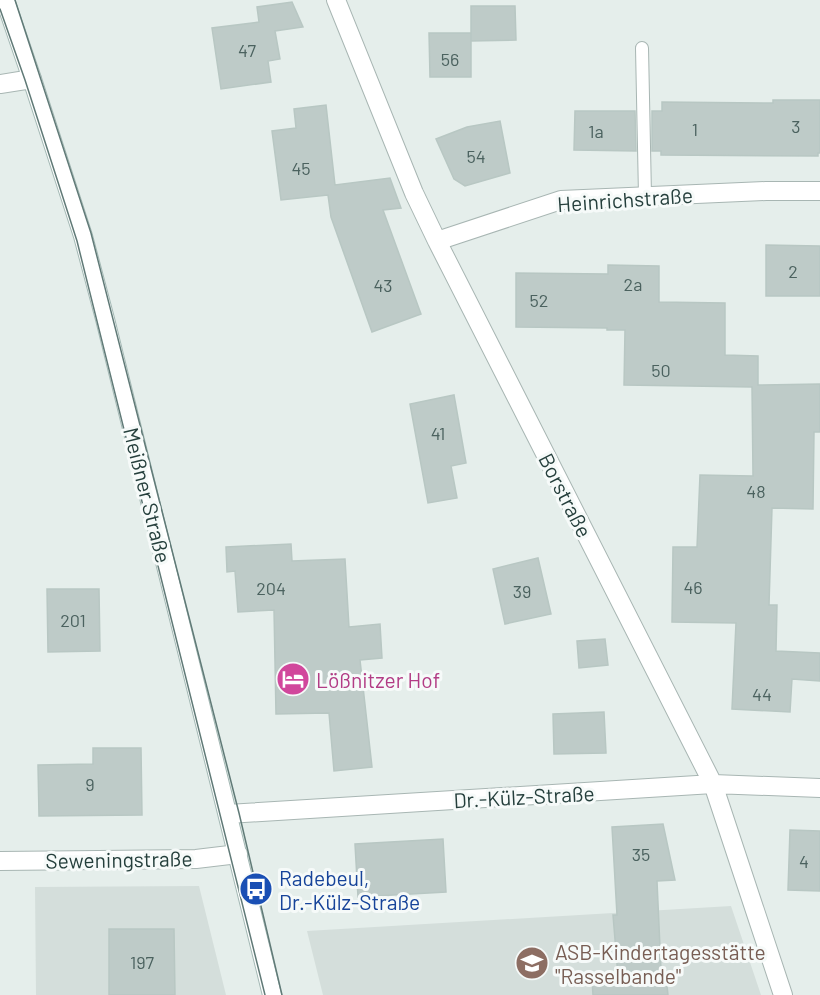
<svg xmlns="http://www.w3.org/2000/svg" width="820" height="995" viewBox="0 0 820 995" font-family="Barlow,sans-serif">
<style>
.built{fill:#d4dedb}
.building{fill:#becbc8;stroke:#b8c7c3;stroke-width:1.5}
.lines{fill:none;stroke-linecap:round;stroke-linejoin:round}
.service-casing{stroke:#a8b6b3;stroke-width:14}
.minor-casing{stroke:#a8b6b3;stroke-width:20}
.secondary-casing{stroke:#a4b9b5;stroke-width:20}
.service{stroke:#fff;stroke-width:12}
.minor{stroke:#fff;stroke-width:18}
.secondary{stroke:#fff;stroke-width:18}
.tram{stroke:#607a77;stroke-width:1.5}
.labels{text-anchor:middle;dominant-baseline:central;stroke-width:6;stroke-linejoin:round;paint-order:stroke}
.number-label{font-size:18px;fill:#4b625f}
.street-label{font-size:21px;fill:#253f3c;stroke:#f6faf9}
.hotel-label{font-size:21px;fill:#b23c85;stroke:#f6faf9;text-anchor:start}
.transit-label{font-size:21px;fill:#164399;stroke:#f6faf9;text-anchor:start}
.education-label{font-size:21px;fill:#785e54;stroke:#f6faf9;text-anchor:start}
</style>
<rect width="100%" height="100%" fill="#e5eeeb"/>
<path class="built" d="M199 886 226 995H36L35 887Z
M731 906 761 995H323L307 931Z"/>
<path class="building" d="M292 2 303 27 275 31 280 59 268 61 271 82 221 89 212 28 259 22 257 7Z
M471 6H515L516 40 471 41Z
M429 33H471V77H430Z
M773 100H820V153H818V156L661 155V151H652V111H662V102L773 103Z
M326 105 335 185 390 178 401 208 383 210 421 314 372 332 331 217 328 195 281 200 272 131 296 128 294 109Z
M575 111H635L636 151 574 150Z
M500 121 510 173 465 186 454 179 436 139 467 127Z
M766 245 820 246V296H766Z
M608 265 659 266V302L725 303V355L758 356V385L820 384V432H814L813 509 772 508 769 605H777L776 651 820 653V681L792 679 790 712 732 709 736 623 672 622 673 547H697L700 475 753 476 752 387 624 385 625 330H607V328L516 327V273L608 274Z
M454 395 466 463 451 466 457 498 428 503 410 404Z
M291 544 292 561 345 559 349 627 380 624 382 658 360 660 372 767 334 771 329 713 276 714 274 610 238 612 235 571 227 572 226 547Z
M538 558 551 614 505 624 493 569Z
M47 589H99L100 651 48 652Z
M605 639 608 665 579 668 577 641Z
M604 712 606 753 554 754 553 714Z
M93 748H141L142 815 39 816 38 765 93 764Z
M663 824 675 880 657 881 661 970 665 969 668 995H593L592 980 618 976 613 915H617L612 827Z
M790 830 820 831V891L788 890Z
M443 839 446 892 358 897 355 844Z
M109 929H174L175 995H109Z"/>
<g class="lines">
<g class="service-casing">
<path id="service" d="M642 48 645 196"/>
</g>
<g class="minor-casing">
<path id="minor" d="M336 0 414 193 437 241 713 784 783 995
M0 84 32 79
M437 241 561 200 766 191H820
M228 814 713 784 820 788
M0 861 196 859 238 854"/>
</g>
<g class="secondary-casing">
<path id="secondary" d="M5 0 32 79 83 236 105 319 272 995"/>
</g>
<use href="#service" class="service"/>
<use href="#minor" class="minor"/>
<use href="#secondary" class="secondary"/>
<path class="tram" d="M15 0 91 233 239 813 282 995
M0 9 25 80 77 241 265 995"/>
</g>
<defs>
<g id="hotel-disc" transform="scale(1.725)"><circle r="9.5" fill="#d1479c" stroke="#f6faf9"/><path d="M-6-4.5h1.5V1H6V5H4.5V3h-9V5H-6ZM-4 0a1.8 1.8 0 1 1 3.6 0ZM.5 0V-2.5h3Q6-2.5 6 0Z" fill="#fff"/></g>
<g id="bus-disc" transform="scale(1.725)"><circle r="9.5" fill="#1a4fb4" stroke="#f6faf9"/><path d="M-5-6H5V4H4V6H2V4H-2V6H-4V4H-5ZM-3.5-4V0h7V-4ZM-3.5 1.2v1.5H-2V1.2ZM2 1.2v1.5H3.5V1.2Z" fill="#fff"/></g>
<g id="school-disc" transform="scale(1.725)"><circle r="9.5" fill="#8d6e63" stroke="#f6faf9"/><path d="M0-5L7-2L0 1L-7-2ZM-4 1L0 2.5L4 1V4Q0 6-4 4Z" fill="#fff"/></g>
</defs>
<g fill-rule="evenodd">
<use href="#hotel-disc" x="293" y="679"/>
<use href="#bus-disc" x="256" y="889"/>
<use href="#school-disc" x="532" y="963"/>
</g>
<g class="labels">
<g class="number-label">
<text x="247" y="50">47</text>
<text x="450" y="59">56</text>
<text x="796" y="126">3</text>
<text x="695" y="129">1</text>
<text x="596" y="131">1a</text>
<text x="476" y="156">54</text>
<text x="301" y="168">45</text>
<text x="793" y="271">2</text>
<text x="633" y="284">2a</text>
<text x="383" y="285">43</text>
<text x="539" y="300">52</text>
<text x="661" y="370">50</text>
<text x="438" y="433">41</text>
<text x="756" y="491">48</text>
<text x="693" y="587">46</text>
<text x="271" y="588">204</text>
<text x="522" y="591">39</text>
<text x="73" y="620">201</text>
<text x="762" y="694">44</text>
<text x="90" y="784">9</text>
<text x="641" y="854">35</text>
<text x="804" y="861">4</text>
<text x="142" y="962">197</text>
</g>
<g class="street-label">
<text transform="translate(625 199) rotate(-4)">Heinrichstraße</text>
<text transform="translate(148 495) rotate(76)">Meißner Straße</text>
<text transform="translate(566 495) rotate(63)">Borstraße</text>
<text transform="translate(524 796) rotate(-3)">Dr.-Külz-Straße</text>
<text transform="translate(119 859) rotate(-1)">Seweningstraße</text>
</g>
<g class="hotel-label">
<text x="316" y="679">Lößnitzer Hof</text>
</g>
<g class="transit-label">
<text x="279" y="877">Radebeul,<tspan x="279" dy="24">Dr.-Külz-Straße</tspan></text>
</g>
<g class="education-label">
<text x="555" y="951">ASB-Kindertagesstätte<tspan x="555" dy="24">"Rasselbande"</tspan></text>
</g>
</g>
</svg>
